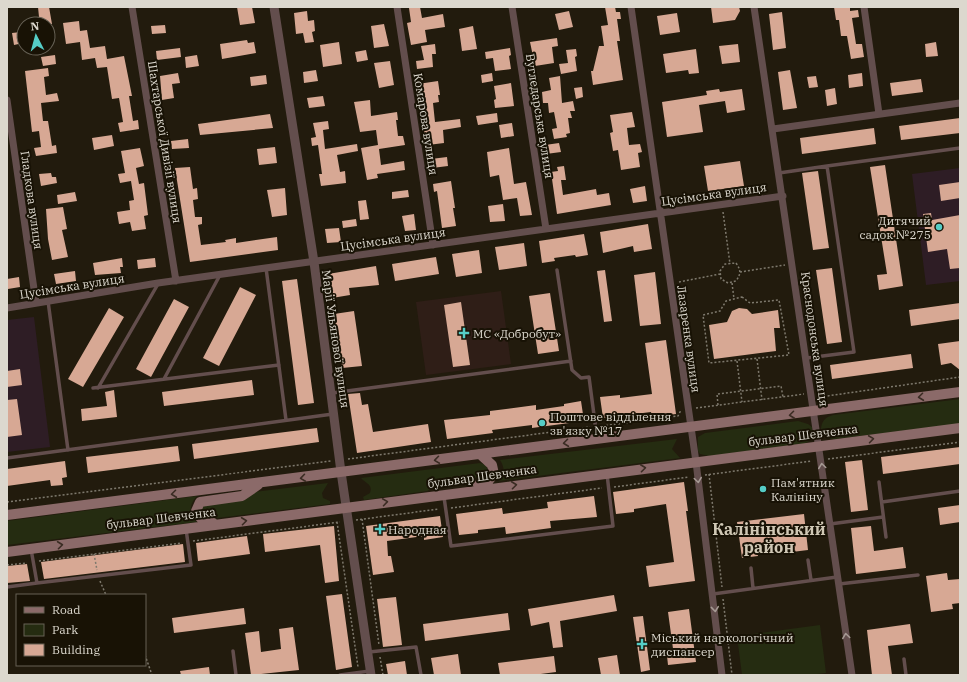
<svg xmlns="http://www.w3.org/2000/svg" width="967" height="682" viewBox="0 0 967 682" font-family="'IBM Plex Serif',serif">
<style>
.education{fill:#2e1d25}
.medical{fill:#2f1e17}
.green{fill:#252c11}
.building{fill:#d7a894}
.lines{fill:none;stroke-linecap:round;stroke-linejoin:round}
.path{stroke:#7e796d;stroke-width:1.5;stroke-dasharray:2 2;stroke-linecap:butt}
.service{stroke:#634e4d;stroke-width:3.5}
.minor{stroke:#634e4d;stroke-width:7}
.tertiary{stroke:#634e4d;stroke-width:9}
.secondary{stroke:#8b6a69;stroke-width:10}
.oneway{stroke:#3a2c23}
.oneway2{stroke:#a69a94}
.poi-dot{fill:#55cdc6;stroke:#181205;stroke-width:1.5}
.labels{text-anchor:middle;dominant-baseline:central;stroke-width:4;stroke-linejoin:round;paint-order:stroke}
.street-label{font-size:12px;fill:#dcd8ce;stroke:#181205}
.poi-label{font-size:12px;fill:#dcd8ce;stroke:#181205;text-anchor:start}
.district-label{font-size:16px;font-weight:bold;fill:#d0c8b5;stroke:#181205}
</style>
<rect width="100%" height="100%" fill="#221b0d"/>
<path class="education" d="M960 168V281L926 285 912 174Z
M34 317 50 447 7 452V320Z"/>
<path class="medical" d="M501 291 511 364 426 375 416 302Z"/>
<path class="green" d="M960 399V424L835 439 827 438 821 430C821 422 825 417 833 415Z
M798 421 808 424 812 427V439L804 444 709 456 700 454 698 451V437L705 433Z
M677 439 672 449 680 458 499 481C505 474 505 468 500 460Z
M480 463 486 465C488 470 488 473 484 477L446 481 427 491 364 500 363 497 370 493C373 484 366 484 361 478Z
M328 483 322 493 323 498 330 501V504L209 519 201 513V509L204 505 254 492Z
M197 496C190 503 187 516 197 522L7 545V521Z
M820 625 826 673 809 675H742L737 636Z"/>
<path class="building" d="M38 7H49L52 24H35L34 18 39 17Z
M237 7H252L255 23 240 25Z
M420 7 422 18 443 14 445 27 425 30 427 42 411 45 407 23 411 22 409 8Z
M605 7H615L616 12H620L621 19H617L620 41H617L623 80 593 85 591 71H593L599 46H604L601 26 608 25Z
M711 7H739L740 11 735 20 713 23Z
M834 7H850V11L858 10 859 17 852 18 856 44H862L864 57 851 59 847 36H841L839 20H836Z
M307 11 308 21 314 20 315 31 312 32 314 42 305 43 303 33 296 34 294 13Z
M569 11 573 27 559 30 555 14Z
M782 12 786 48 773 50 769 14Z
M677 13 680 32 660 35 657 16Z
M79 21 80 31 87 30 90 48 105 46 107 59 124 56 132 96H129L133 121 138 120 139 129 120 132 118 123 123 122 119 98 112 99 107 67 97 68 95 58 82 60 80 42 66 44 63 23Z
M384 24 389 46 374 48 371 26Z
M165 25 166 33 152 34 151 26Z
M473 26 477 49 462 51 459 29Z
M21 32 23 43 14 45 12 33Z
M557 38 558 46 552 47 554 63 535 66 530 42Z
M247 40 248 43 254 42 256 53 222 59 220 44Z
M339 42 342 64 323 67 320 45Z
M936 42 938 56 926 57 925 44Z
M435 44 436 54H432L433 67 417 69 416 61 424 60 421 46Z
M738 44 740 62 722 64 719 46Z
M180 48 181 57 157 60 156 51Z
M510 48 511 55 509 56 511 69 495 71 493 58 486 59 485 52Z
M576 49 577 56 575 57 577 71 561 74 559 64 568 63 566 50Z
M696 49 699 73 689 74 688 70 666 73 663 54Z
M366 50 368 60 357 62 355 52Z
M55 55 56 64 43 66 41 57Z
M197 55 199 66 186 68 185 57Z
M390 61 394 85 379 88 374 63Z
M48 68 49 76 44 77 46 95 57 93 59 101 41 103 43 121H48L52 146 56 145 57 153 36 156 34 148 41 147 39 131 32 132 25 71Z
M316 70 318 81 304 83 303 72Z
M790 70 797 108 783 110 778 72Z
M178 73 180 83 172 84 174 98 162 100 160 76Z
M492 73 493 81 482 83 481 75Z
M862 73 863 86 849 88 848 75Z
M266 75 267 84 251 86 250 77Z
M560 76 562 103 573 101 575 111H570L572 118H568L570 133 566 134 567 137 554 139 552 129 557 128 554 112 549 113 548 103H543L542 92 551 90 549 78Z
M816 76 818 87 809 88 807 77Z
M921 79 923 92 892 96 890 83Z
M438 81 440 95H438L439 102 433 103 435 122 460 119 461 127 443 130 444 143 428 145 426 132 424 133 423 126H425L418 84Z
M511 83 514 106 495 108 494 100 496 99 494 86Z
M582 87 583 97 576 99 574 88Z
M835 88 837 104 827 106 825 90Z
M719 89 720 92 742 89 745 110 727 113 725 101 699 105 703 132 667 137 662 102 707 95 706 91Z
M323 96 325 106 309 108 307 98Z
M370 100 371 116 397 112 398 120H396L398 136H403L405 145 379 149 381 165 404 161 405 170 377 174 378 178 367 180 361 148 378 145 376 130 360 132 354 102Z
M632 112 635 127 627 128 629 145 640 144 642 152 638 153 640 167 621 170 618 150 613 151 610 133 613 132 610 115Z
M497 113 498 122 478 125 476 116Z
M270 114 273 128 200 135 198 124Z
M960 118V133L901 140 899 126Z
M328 121 329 129 323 130 325 149 357 144 358 151 337 155 340 172 345 171 346 183 321 186 319 174H322L318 145 312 146 311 138 316 137 313 123Z
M512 123 514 136 501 138 499 125Z
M874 128 876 144 802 154 800 138Z
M112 135 114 146 94 150 92 138Z
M188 139 189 148 172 149 171 141Z
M559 143 561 152 546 154 545 145Z
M275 147 277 163 259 165 257 149Z
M140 148 144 166 136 168 139 184 144 183 148 215 144 216 146 229 132 231 130 222 119 224 117 212 130 210 129 201 134 200 131 181 120 183 118 174 125 173 121 151Z
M509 148 514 184 526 182 532 215 520 216 517 198 503 200 499 175 490 177 487 152Z
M447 157 448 166 432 168 431 159Z
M740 161 744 186 708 191 704 166Z
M885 165 903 286 879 290 877 275 887 274 870 167Z
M564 166 566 180H561L563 195 596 189 597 195 609 193 611 205 557 214 551 172 558 171 557 167Z
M190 167 193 189 197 188 198 199 193 200 195 217H202V224L198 225 201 245 226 242 225 240 236 238V243L277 237 278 250 190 262 175 168Z
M818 171 829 248 813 250 802 173Z
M51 173 52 177H56L57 183 41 186 39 174Z
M451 181 455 208H453L456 226 442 228 437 191 434 192 433 184Z
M960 182V198L941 201 939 185Z
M645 186 647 201 633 203 630 189Z
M285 188 287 215 272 217 267 190Z
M408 190 409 197 392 199V192Z
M75 192 77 201 58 204 57 195Z
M366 200 369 219 360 220 358 201Z
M503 204 505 221 490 222 488 206Z
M63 207 67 229 62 230 68 257 52 260 48 239 46 209Z
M931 213 932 220 960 215V268L950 269 947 249 928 252 923 214Z
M414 214 416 230 405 231 402 216Z
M356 219 357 226 343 228 342 221Z
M648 224 652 249 634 252 633 246 603 253 600 232Z
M339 228 341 242 327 243 325 229Z
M584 234 588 255 576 257 575 255 554 258 555 261 542 263 539 241Z
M524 243 527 266 499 270 495 247Z
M479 250 482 273 456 277 452 254Z
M436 257 439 274 395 281 392 264Z
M122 258 123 267H120L121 273 95 275 93 263Z
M155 258 156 267 138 269 137 260Z
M376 266 379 285 349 288 350 295 332 298 328 274Z
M832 268 842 342 827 344 816 270Z
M605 270 612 321 604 322 597 271Z
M75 271 76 281 56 284 54 274Z
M655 272 661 324 640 326 634 275Z
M19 277 20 287 8 289 7 279Z
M297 279 314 403 298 405 282 281Z
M240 287 256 295 219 366 203 358Z
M550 293 559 351 538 354 529 296Z
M174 299 189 307 151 377 136 369Z
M461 302 470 365 453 367 444 305Z
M960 303V319L911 326 909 310Z
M109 308 124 317 83 387 68 379Z
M739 308 747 309 752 314 778 310 780 328H774L776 351 714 359 709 325 727 322 732 311Z
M354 311 362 366 342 368 334 314Z
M666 340 676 414 652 417 651 412 603 418 600 397 620 395V398L652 394 645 343Z
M960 341V370L951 363 941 365 938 344Z
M911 354 913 368 832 379 830 365Z
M20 369 22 385 7 387V371Z
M252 380 254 395 164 406 162 392Z
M114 390 117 417 82 421 81 409 107 406 105 392Z
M360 393 362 405 368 404 373 432 428 424 431 442 357 453 348 394Z
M17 399 22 435 7 437V400Z
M581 401 584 421 532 428V425L492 430 493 433 447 439 444 420 490 415V411L536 405V410L564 406V404Z
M317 428 319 442 194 459 192 444Z
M178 446 180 461 88 473 86 457Z
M960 447V464L883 474 881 457Z
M862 460 868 510 851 512 845 462Z
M65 461 67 477 62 478 63 485 51 486 50 480 7 486V469Z
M684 482 688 511H686L695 581 649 587 646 566 674 562 666 504 634 509V512L616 514 613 492Z
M594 496 597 517 550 521 551 528 506 534 505 527 478 530V533L459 535 456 514 502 508 503 514 548 508 547 502Z
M960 505V522L940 525 938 508Z
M804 514 808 550 792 552 791 543 756 548 758 556 742 558 737 522Z
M440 516 443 537 424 540V536L387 541 388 556H391L394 572 373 575 366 526Z
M334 526 339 581 325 583 320 545 265 552 263 534Z
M871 526 874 551 903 547 906 568 856 574 851 528Z
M247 536 250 554 198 561 196 543Z
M183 544 185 562 44 579 41 562Z
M27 564 30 581 7 583V566Z
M947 573 948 580 960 579V603L952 604 953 609 931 612 926 576Z
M342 594 352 667 336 670 326 596Z
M614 595 617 611 560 621 563 647 553 648 549 622 531 626 528 609Z
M396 597 402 645 383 647 377 599Z
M244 608 246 624 174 633 172 618Z
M689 609 696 662 668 665 667 656H674L668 612Z
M508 613 510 630 425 641 423 624Z
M643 616 650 670 641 672 633 617Z
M910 624 913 643 888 646 892 675H872L867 630Z
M293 627 299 670 251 675 245 633 259 631 261 652 281 649 279 629Z
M458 654 461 675H434L431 658Z
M617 655 620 675H601L598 658Z
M554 656 556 672 533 675H500L498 663Z
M405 661 407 675H388L386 664Z
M209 667 210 675H181L180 671Z"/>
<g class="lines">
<path class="path" d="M723 212 730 264
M736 263C741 270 741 274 736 281L728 283 721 279 720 271 725 264Z
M740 272 785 265
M679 282 720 274
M732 283 734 299
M742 297 750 303 779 300 789 355 709 363 703 315 720 311 726 301Z
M757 359 762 400
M737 361 742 402
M817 393 821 392 827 396 960 377
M718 405 717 394 781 386 783 397
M696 408 804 394
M602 426 678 416 681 410
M348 459 590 427
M828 459 960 442
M709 474 722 587
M705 475 812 461
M614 487 689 477
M7 502 331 461
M451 508 602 488
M362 519 379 645
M356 520 439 509
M337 522 358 667
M193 541 340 522
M94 554 97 570
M39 561 182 543
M7 565 27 563
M100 581 106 595
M723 599 732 675
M145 655 152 675
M380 657 383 675"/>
<path class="service" d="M827 166 960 148
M779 173 827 166 854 352 807 358
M266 268 286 420
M557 270 572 370 581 378 589 377 597 438
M48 301 68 450
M164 379 220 275
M93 388 279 365
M98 388 158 284
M332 393 571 361
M7 458 333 414
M879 482 886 537
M444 497 451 546 613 526 607 474
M882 502 960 491
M830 524 883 517
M31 549 37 583 191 565 186 529
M808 560 811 580
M751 568 753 588
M839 584 918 575
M7 587 37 583
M713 594 837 577
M233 651 236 675
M369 652 416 647 421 675
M904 659 906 675
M340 675 370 671"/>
<path class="minor" d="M132 7 176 281
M397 7 433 245
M512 7 546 229
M631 7 696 462 722 675
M754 7 852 675
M864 7 879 114
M7 100 36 303
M773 129 960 103
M7 308 158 283 783 196"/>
<path class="tertiary" d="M274 7 314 262 341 472 371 675"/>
<path class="secondary" d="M478 485 486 484 494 474 492 465 480 454
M7 515 960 392
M213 523C204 521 200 520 196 511L200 502 242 496 258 485
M7 552 960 428"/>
</g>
<defs><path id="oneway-chevron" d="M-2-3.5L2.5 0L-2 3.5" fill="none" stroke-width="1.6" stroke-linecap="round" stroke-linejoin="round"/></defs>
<g class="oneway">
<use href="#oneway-chevron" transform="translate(921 397) rotate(173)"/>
<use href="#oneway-chevron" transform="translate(792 415) rotate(173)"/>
<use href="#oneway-chevron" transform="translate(871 439) rotate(-8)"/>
<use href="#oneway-chevron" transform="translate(566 443) rotate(173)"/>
<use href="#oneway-chevron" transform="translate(437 460) rotate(172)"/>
<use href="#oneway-chevron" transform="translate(643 468) rotate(-7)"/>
<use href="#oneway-chevron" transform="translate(303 478) rotate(172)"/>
<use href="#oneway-chevron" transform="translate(514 485) rotate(-7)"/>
<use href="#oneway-chevron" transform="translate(174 494) rotate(173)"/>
<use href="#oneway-chevron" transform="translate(385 502) rotate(-8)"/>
<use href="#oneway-chevron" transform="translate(244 521) rotate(-7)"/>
<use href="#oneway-chevron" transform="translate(60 545) rotate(-7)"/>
</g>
<g class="oneway2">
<use href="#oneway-chevron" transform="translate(822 466) rotate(-98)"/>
<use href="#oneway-chevron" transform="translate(698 480) rotate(82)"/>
<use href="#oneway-chevron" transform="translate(715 609) rotate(84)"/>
<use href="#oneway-chevron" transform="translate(846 636) rotate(-98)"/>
</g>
<g class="poi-dot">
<circle cx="939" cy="227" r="4"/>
<path d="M462 327h4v4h4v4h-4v4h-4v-4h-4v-4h4z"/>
<circle cx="542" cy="423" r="4"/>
<circle cx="763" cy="489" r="4"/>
<path d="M378 523h4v4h4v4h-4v4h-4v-4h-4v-4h4z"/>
<path d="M640 638h4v4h4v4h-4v4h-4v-4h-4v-4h4z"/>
</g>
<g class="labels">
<g class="street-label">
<text transform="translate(540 116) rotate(81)">Вугледарська вулиця</text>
<text transform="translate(426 124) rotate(81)">Комарова вулиця</text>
<text transform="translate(165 142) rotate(81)">Шахтарської Дивізії вулиця</text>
<text transform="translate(714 194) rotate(-8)">Цусімська вулиця</text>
<text transform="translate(32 200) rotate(82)">Гладкова вулиця</text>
<text transform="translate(393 239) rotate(-8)">Цусімська вулиця</text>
<text transform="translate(72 286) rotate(-9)">Цусімська вулиця</text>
<text transform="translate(336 339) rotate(82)">Марії Ульянової вулиця</text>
<text transform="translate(689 339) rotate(82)">Лазаренка вулиця</text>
<text transform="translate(815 339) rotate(82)">Краснодонська вулиця</text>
<text transform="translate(803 435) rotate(-7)">бульвар Шевченка</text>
<text transform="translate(482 476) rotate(-8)">бульвар Шевченка</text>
<text transform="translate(161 518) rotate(-7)">бульвар Шевченка</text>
</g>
<g class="poi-label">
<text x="931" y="220" text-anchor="end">Дитячий<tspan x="931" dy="14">садок №275</tspan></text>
<text x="473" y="333">МС «Добробут»</text>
<text x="550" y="416">Поштове відділення<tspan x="550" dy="14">зв'язку №17</tspan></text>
<text x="771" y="482">Пам'ятник<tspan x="771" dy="14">Калініну</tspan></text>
<text x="388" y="529">Народная</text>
<text x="651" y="637">Міський наркологічний<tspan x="651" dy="14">диспансер</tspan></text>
</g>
<g class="district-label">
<text x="769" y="529">Калінінський<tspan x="769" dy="18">район</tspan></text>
</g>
</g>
<rect width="967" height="682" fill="none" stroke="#dcd8ce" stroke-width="16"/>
<rect x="16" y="594" width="130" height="72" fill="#181205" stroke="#666155"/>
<rect x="24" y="607" width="20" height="6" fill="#8b6a69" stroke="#666155"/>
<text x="52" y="614" font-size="12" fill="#dcd8ce">Road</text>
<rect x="24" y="624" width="20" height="12" fill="#252c11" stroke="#666155"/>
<text x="52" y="634" font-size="12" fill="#dcd8ce">Park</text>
<rect x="24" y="644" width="20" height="12" fill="#d7a894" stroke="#666155"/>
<text x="52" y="654" font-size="12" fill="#dcd8ce">Building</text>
<g transform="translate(36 36) rotate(354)"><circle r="19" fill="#181205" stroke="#666155"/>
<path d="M0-3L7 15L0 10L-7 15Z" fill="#55cdc6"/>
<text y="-6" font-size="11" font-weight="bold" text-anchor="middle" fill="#dcd8ce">N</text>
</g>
</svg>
